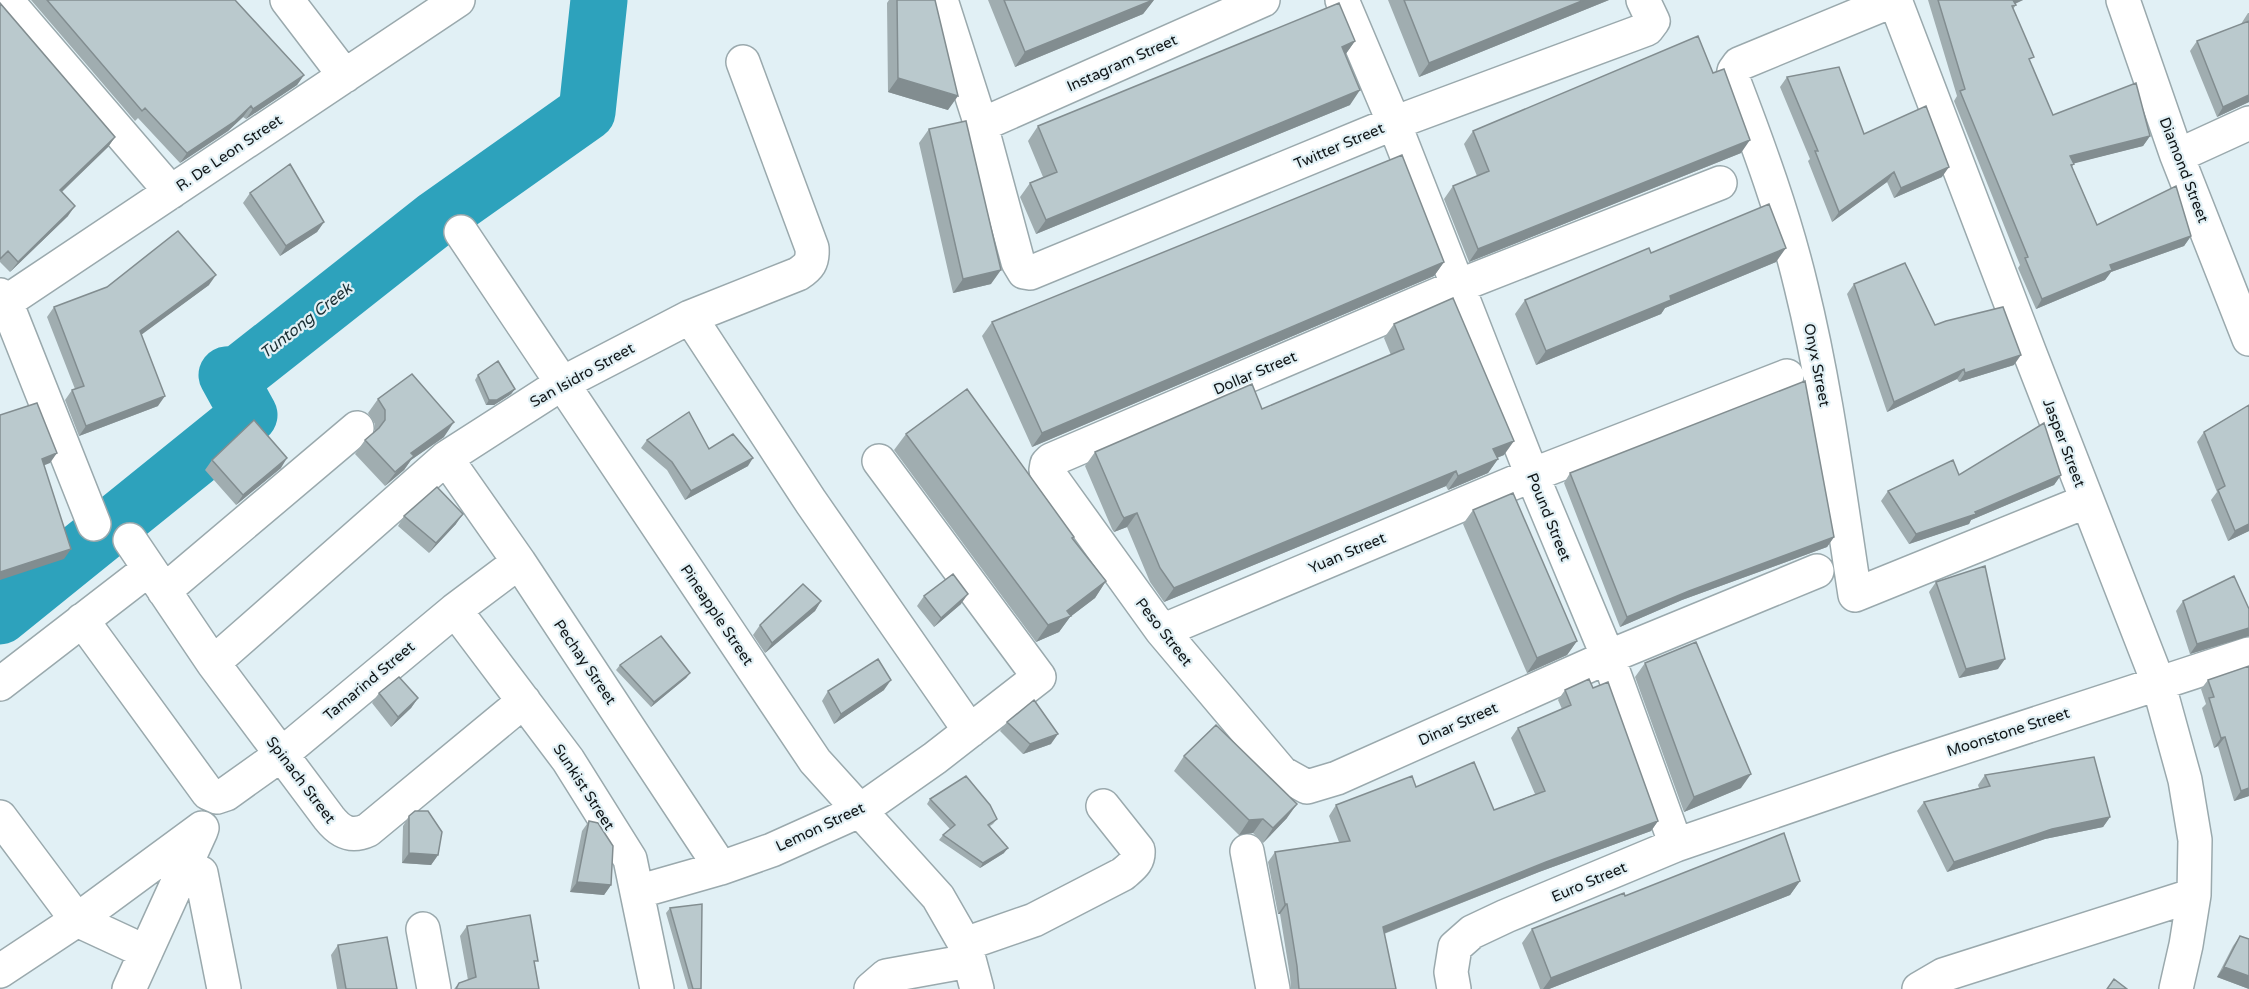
<svg xmlns="http://www.w3.org/2000/svg" width="2249" height="989" viewBox="0 0 2249 989" font-family="'Varela Round',sans-serif">
<style>
.lines{fill:none;stroke-linecap:round;stroke-linejoin:round}
.river{stroke:#2da2bc;stroke-width:57}
.minor-casing{stroke:#9aa9ad;stroke-width:36}
.minor{stroke:#fff;stroke-width:33}
.wall{fill:#a0adb0}
.shaded-wall{fill:#828d90}
.building{fill:#bac9cd;stroke:#828d90;stroke-width:1.5}
.labels{text-anchor:middle;dominant-baseline:central;stroke-width:4.5;stroke-linejoin:round;paint-order:stroke}
.street-label{font-size:15px;fill:#0f1416;stroke:#e1f0f5}
.water-label{font-size:16px;font-style:italic;fill:#1a2e33;stroke:#e1f0f5}
</style>
<rect width="100%" height="100%" fill="#e1f0f5"/>
<g class="lines">
<path class="river" d="M0 616 249 415 227 375 239 374 437 218 587 112 599 0"/>
<g class="minor-casing">
<path id="minor" d="M6 0 171 192
M287 0 345 76
M941 0 981 125 1018 262 1024 272 1030 273 1394 123 1647 29 1653 21 1643 0
M1342 0 1394 123 1532 475 1608 657 1676 845
M1894 0 1739 64 1734 71 1733 79C1759 147 1784 215 1801 286 1826 387 1839 492 1855 595L2087 501
M1895 0 2029 351 2158 682 2185 780 2195 840 2194 895 2186 945 2176 989
M2123 0 2177 156 2249 339
M981 125 1263 0
M2177 156 2249 123
M1720 183 1458 286 1051 460 1047 464 1046 470 1162 631 1282 773 1307 787 1337 778 1608 657 1817 571
M461 232 815 761 938 897 965 944 977 989
M0 295 6 302 94 524
M0 306 458 0
M690 317 811 502 970 731
M446 458 519 562 721 868
M130 540 213 663 329 818C340 832 351 838 368 830L524 701
M164 591 357 428
M455 610 568 760 630 859 657 989
M82 620 208 793 217 797
M1162 631 1532 475 1787 376
M213 663 446 458 561 384 690 317 798 274C809 267 813 262 812 248L743 62
M0 684 149 569
M217 797 226 794 282 754 455 610 519 562
M0 817 77 920 146 952
M1247 851 1273 989
M201 873 224 989
M637 892 721 868 772 850 861 810 935 758 1039 677 879 461
M423 929 434 989
M965 944 1034 920 1123 874C1132 866 1139 862 1138 850L1103 806
M0 971 77 920 202 828
M129 989 201 831
M871 989 886 976 969 961
M1454 989 1451 972 1455 947 1472 932 1506 916 1676 845 1897 769 2249 654
M1919 989 1943 975 2194 895"/>
</g>
<use href="#minor" class="minor"/>
</g>
<path class="wall" d="M31 0H235L304 75 297 85 246 119 243 117 228 131 180 163 138 118 135 121Z
M889 0H935L948 110 888 92 887 3Z
M988 0H1154L1143 14 1015 67Z
M1388 0H1609L1419 77Z
M1928 0H2023L2015 4 2016 5 2013 9 2030 62 2053 115 2150 136 2143 146 2074 163 2072 167 2097 225 2191 236 2184 246 2111 272 2105 280 2036 309 2018 268 2020 265 1954 101 1957 96Z
M0 3 115 137 108 147 62 192 68 216 10 272 0 262Z
M2248 13H2249V102L2217 117 2190 51 2197 41 2241 24Z
M1355 41 1345 55 1350 105 1036 234 1020 197 1030 183 1043 177 1028 141 1038 126Z
M1787 77 1864 134 1942 177 1894 198 1887 182 1832 222 1808 161 1810 159 1780 87Z
M929 129 991 284 953 293 919 143Z
M1473 131 1741 153 1469 262 1444 199 1453 186 1477 176 1464 144Z
M250 193 324 222 317 232 280 256 243 203Z
M1651 253 1776 262 1665 308 1661 314 1536 365 1515 314 1525 300Z
M1444 262 1434 276 1032 447 982 336 992 322Z
M1854 284 1935 325 2014 365 1959 382 1957 379 1887 412 1847 294Z
M209 285 141 334 158 406 79 436 65 400 72 390 75 389 47 317 54 307Z
M1394 324 1504 455 1497 458 1498 459 1488 473 1448 490 1446 486 1164 602 1150 582 1127 527 1114 532 1112 529 1085 466 1095 452 1262 409 1391 355 1384 338Z
M478 375 515 389 511 394 494 405H486L475 380Z
M378 399 444 437 411 460 404 470 385 486 355 454 365 440 375 432V424L368 413Z
M2249 405V531L2228 541 2211 500 2217 492 2197 442 2204 432Z
M906 434 1073 538 1106 581 1095 598 1070 617 1059 632 1036 642 894 450Z
M647 440 709 449 748 466 685 500 667 470 641 448Z
M212 460 281 468 236 505 205 470Z
M1570 473 1834 537 1827 547 1682 600 1620 627 1564 483Z
M1959 475H2061L2054 485 1971 520 1969 524 1909 544 1881 501 1888 491Z
M1473 510 1577 641 1567 655 1527 673 1463 524Z
M404 516 456 524 429 553 398 526Z
M1936 582 1998 669 1959 678 1929 592Z
M924 596 961 604 934 627 917 606Z
M821 601 815 611 765 653 753 635 760 625Z
M2183 601 2249 609V636L2190 654 2176 611Z
M1645 663 1741 788 1684 812 1635 677Z
M620 665 690 673 686 678 651 707 616 670Z
M2249 666V796L2234 801 2218 746 2214 748 2202 708 2206 704 2201 689 2208 680Z
M884 690 834 724 822 701 828 691Z
M1565 690 1658 821 1651 831 1539 872 1384 934 1396 989H1291L1290 976 1280 914H1278L1268 862 1275 852 1339 842 1329 816 1336 805 1416 787 1494 810 1535 794 1511 738 1518 728 1562 709 1558 700Z
M379 693 418 698 411 708 391 727 372 703Z
M1007 722 1051 744 1023 754 1000 731Z
M1184 756 1287 818 1263 843 1253 833 1239 835 1174 771Z
M1985 775 2110 817 2103 827 2045 839 1947 872 1917 811 1924 802 1979 788 1978 785Z
M930 799 997 819 993 824 990 826 1004 853 980 868 939 840 943 835 950 829 927 804Z
M409 816 438 855 431 865 402 863 403 826Z
M589 821 611 885 604 895 570 892 582 831Z
M1800 881 1790 895 1549 989H1540L1522 943 1532 929 1625 896Z
M670 908 701 989H688L666 913Z
M467 926 535 965 539 989H454L459 983 468 980 460 936Z
M2240 936 2249 939V989L2217 977 2233 946Z
M338 945 397 989H337L331 955Z"/>
<path class="shaded-wall" d="M1154 0 1143 14 1015 67 1025 52Z
M1584 0H1609L1419 77 1429 63Z
M2011 0H2023L2005 8Z
M1355 41 1345 55 1342 47Z
M304 75 297 85 246 119 253 109Z
M898 78 958 96 948 110 888 92Z
M1360 90 1350 105 1036 234 1046 220Z
M2249 95V102L2217 117 2223 107Z
M251 106 243 117 228 131 180 163 187 153Z
M2150 136 2143 146 2064 166 2070 156Z
M115 137 108 147 53 200 60 190Z
M1750 140 1741 153 1469 262 1478 249Z
M1949 167 1942 177 1894 198 1901 188Z
M1894 172 1887 182 1832 222 1839 212Z
M75 206 68 216 10 272 18 262Z
M324 222 317 232 280 256 286 246Z
M2191 236 2184 246 2111 272 2105 280 2036 309 2042 299 2110 265Z
M1786 248 1776 262 1665 308 1661 314 1536 365 1546 351 1670 296Z
M1444 262 1434 276 1032 447 1042 433Z
M1001 270 991 284 953 293 963 279Z
M216 275 209 285 133 341 140 331Z
M2021 355 2014 365 1959 382 1965 373Z
M1964 369 1957 379 1887 412 1894 402Z
M515 389 511 394 494 405H486L489 400Z
M165 396 158 406 79 436 86 426Z
M454 422 444 437 411 460 404 470 385 486 411 453Z
M1514 441 1504 455 1483 463 1493 449Z
M57 453 50 463 35 469 42 459Z
M287 458 281 468 236 505 243 495Z
M753 458 748 466 685 500 691 491Z
M1498 459 1488 473 1448 490 1458 476Z
M1456 471 1446 486 1164 602 1174 588Z
M2061 475 2054 485 1971 520 1969 524 1909 544 1916 534 1975 512Z
M1137 513 1127 527 1114 532 1124 518Z
M463 514 456 524 429 553 436 543Z
M2249 524V531L2228 541 2235 531Z
M1834 537 1827 547 1682 600 1620 627 1627 617 1689 591Z
M71 549 64 559 0 580V572Z
M1106 581 1095 598 1070 617 1059 632 1036 642 1048 625Z
M968 594 961 604 934 627 941 618Z
M821 601 815 611 765 653 772 643Z
M2249 628V636L2190 654 2197 644Z
M1577 641 1567 655 1527 673 1537 658Z
M2005 659 1998 669 1959 678 1966 669Z
M690 673 686 678 651 707 654 702Z
M891 680 884 690 834 724 841 714Z
M418 698 411 708 391 727 398 717Z
M1058 734 1051 744 1023 754 1030 744Z
M2225 737 2218 746 2214 748 2221 738Z
M1751 774 1741 788 1684 812 1694 797Z
M2249 788V796L2234 801 2241 791Z
M1297 804 1287 818 1263 843 1273 828Z
M2110 817 2103 827 2045 839 1947 872 1954 862 2052 829Z
M1263 819 1253 833 1239 835 1249 820Z
M1658 821 1651 831 1539 872 1375 937 1383 927 1546 862Z
M1008 848 1004 853 980 868 983 863Z
M409 853 438 855 431 865 402 863Z
M1800 881 1790 895 1549 989H1543L1551 978Z
M577 882 611 885 604 895 570 892Z
M1285 904H1287L1280 914H1278Z
M2224 967 2249 976V989L2217 977Z"/>
<path class="building" d="M47 0H235L304 75 253 109 251 106 235 121 187 153 145 108 142 111Z
M897 0H935L958 96 898 78Z
M1004 0H1153L1025 52Z
M1404 0H1584L1429 63Z
M1938 0H2013L2016 5 2012 6 2034 57 2029 59 2053 115 2136 83 2150 136 2070 156 2074 164 2071 165 2097 225 2176 186 2191 236 2110 265 2112 270 2042 299 2025 258 2028 257 1960 91 1965 89Z
M0 3 115 137 60 190 75 206 18 262 8 251 0 259Z
M1339 3 1355 41 1342 47 1360 90 1046 220 1030 183 1057 172 1038 126Z
M2249 21V95L2223 107 2197 41Z
M1698 36 1713 73 1724 69 1750 140 1478 249 1453 186 1489 171 1473 131Z
M1839 67 1864 134 1926 106 1949 167 1901 188 1894 172 1839 212 1815 151H1818L1787 77Z
M966 121 1001 270 963 279 929 129Z
M1402 155 1444 262 1042 433 992 322Z
M290 164 324 222 286 246 250 193Z
M1769 204 1786 248 1670 296 1671 300 1546 351 1525 300 1649 248 1651 253Z
M178 231 216 275 140 331 165 396 86 426 72 390 84 386 54 307 107 287Z
M1905 263 1935 325 1946 321 2003 307 2021 355 1965 373 1964 369 1894 402 1854 284Z
M1453 298 1514 441 1493 449 1498 459 1458 476 1456 471 1174 588 1160 568 1137 513 1124 518 1122 515 1095 452 1252 384 1262 409 1404 349 1394 324Z
M498 361 515 389 497 400H489L478 375Z
M412 374 454 422 411 453 414 456 395 472 365 440 379 428 385 420V410L378 399Z
M1805 381 1834 537 1689 591 1627 617 1570 473Z
M967 389 1074 537 1072 538 1106 581 1067 611 1071 616 1048 625 906 434Z
M37 403 57 453 42 459 71 549 0 572V415Z
M2249 405V524L2235 531 2218 490 2225 486 2204 432Z
M689 412 709 449 733 434 753 458 691 491 672 462 647 440Z
M254 420 287 458 243 495 212 460Z
M2044 423 2061 475 1975 512 1976 514 1916 534 1888 491 1953 460 1959 475Z
M437 487 463 514 436 543 404 516Z
M1513 493 1577 641 1537 658 1473 510Z
M1985 566 2005 659 1966 669 1936 582Z
M953 574 968 594 941 618 924 596Z
M2234 576 2249 609V628L2197 644 2183 601Z
M803 584 821 601 772 643 760 625Z
M661 636 690 673 654 702 620 665Z
M1696 642 1751 774 1694 797 1645 663Z
M878 659 891 680 841 714 828 691Z
M2249 666V788L2241 791 2225 737 2221 738 2209 698 2214 697 2208 680Z
M399 677 418 698 398 717 379 693Z
M1589 679 1593 688 1608 682 1658 821 1546 862 1383 927 1396 989H1299L1297 966 1287 904H1285L1275 852 1350 841 1336 805 1412 776 1416 787 1474 762 1494 810 1545 791 1518 728 1571 705 1565 690Z
M1034 700 1058 734 1030 744 1007 722Z
M1216 725 1297 804 1273 828 1263 819 1249 820 1184 756Z
M2094 757 2110 817 2052 829 1954 862 1924 802 1990 786 1985 775Z
M966 776 990 805 997 819 988 825 1008 848 983 863 943 835 955 825 930 799Z
M415 811H428L442 832 438 855 409 853V816Z
M589 821 598 823 613 846 611 885 577 882Z
M1784 833 1800 881 1551 978 1532 929 1624 893 1625 896Z
M702 904 701 989H693L670 908Z
M530 915 538 961H534L539 989H456L459 983 476 977 467 926Z
M2240 936 2249 939V976L2224 967Z
M387 937 397 989H346L338 945Z
M2114 979 2127 989H2107Z"/>
<g class="labels">
<g class="street-label">
<text transform="translate(1122 63) rotate(-24)">Instagram Street</text>
<text transform="translate(1339 146) rotate(-23)">Twitter Street</text>
<text transform="translate(229 153) rotate(-34)">R. De Leon Street</text>
<text transform="translate(2184 170) rotate(69)">Diamond Street</text>
<text transform="translate(1817 365) rotate(79)">Onyx Street</text>
<text transform="translate(1255 373) rotate(-23)">Dollar Street</text>
<text transform="translate(582 375) rotate(-29)">San Isidro Street</text>
<text transform="translate(2064 443) rotate(69)">Jasper Street</text>
<text transform="translate(1549 517) rotate(68)">Pound Street</text>
<text transform="translate(1347 553) rotate(-23)">Yuan Street</text>
<text transform="translate(717 615) rotate(56)">Pineapple Street</text>
<text transform="translate(1164 632) rotate(52)">Peso Street</text>
<text transform="translate(585 662) rotate(56)">Pechay Street</text>
<text transform="translate(369 681) rotate(-40)">Tamarind Street</text>
<text transform="translate(1458 724) rotate(-24)">Dinar Street</text>
<text transform="translate(2008 732) rotate(-18)">Moonstone Street</text>
<text transform="translate(301 780) rotate(53)">Spinach Street</text>
<text transform="translate(584 787) rotate(57)">Sunkist Street</text>
<text transform="translate(820 827) rotate(-25)">Lemon Street</text>
<text transform="translate(1589 882) rotate(-23)">Euro Street</text>
</g>
<g class="water-label">
<text transform="translate(306 321) rotate(-38)">Tuntong Creek</text>
</g>
</g>
</svg>
